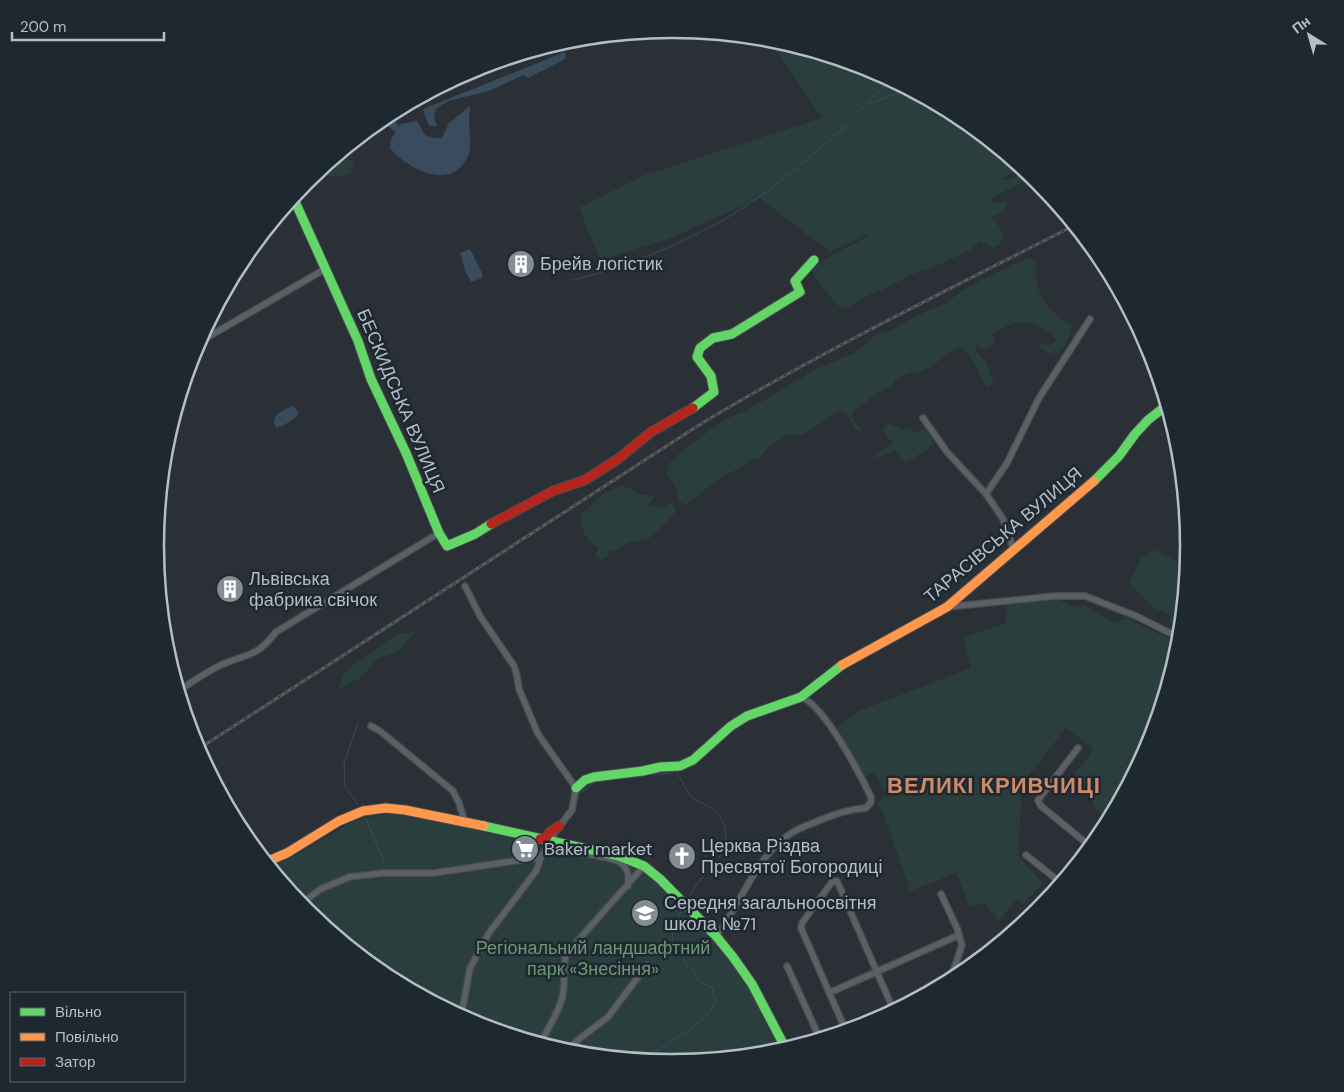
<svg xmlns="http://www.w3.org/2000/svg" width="1344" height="1092" viewBox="0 0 1344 1092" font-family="'DM Sans',sans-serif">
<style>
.green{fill:#2a3e3e}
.water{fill:#394c5e}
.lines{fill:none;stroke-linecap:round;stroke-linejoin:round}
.stream{stroke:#394c5e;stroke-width:1}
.street-casing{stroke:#464b4f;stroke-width:8}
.fast-casing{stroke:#464b4f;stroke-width:11}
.slow-casing{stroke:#464b4f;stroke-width:11}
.jam-casing{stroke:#464b4f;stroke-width:11}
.street{stroke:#5a6065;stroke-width:5.5}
.fast{stroke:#63d668;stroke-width:9}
.slow{stroke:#ff974d;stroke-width:9}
.jam{stroke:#b3261e;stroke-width:9}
.rail-casing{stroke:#595d62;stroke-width:3}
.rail{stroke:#1e2831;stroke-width:1;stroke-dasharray:4;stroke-linecap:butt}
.labels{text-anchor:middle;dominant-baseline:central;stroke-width:5;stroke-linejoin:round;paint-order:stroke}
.poi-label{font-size:18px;fill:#b4bec7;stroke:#1e2831;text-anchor:start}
.street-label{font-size:18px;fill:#b4bec7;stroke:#1e2831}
.park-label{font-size:18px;fill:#6d9772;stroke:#1e2831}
.district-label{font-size:22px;font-weight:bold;letter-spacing:1px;fill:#ce8968;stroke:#1e2831}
.rim{fill:none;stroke:#b4bec7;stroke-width:2.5}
</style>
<rect width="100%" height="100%" fill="#2a3036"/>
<path class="green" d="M776 40 870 68 960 116 1023 168 1001 179 1007 180 1028 172 1040 183 1037 186 1022 182 989 200 999 203 1007 202 1006 210 991 217 998 224 1004 237 1000 244 994 248 980 241 970 250 934 267 912 274 884 289 868 295 848 308 840 307 834 302 814 276 813 268 825 259 867 237 869 234 830 252 760 198 668 239 600 260 579 208 645 175 822 118 771 43Z
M335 156 345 160 354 161 351 173 342 176H312Z
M1029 258 1036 261C1033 290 1046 312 1072 325 1069 344 1059 364 1039 346L1043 342 1049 346 1056 340C1049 327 1029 320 1014 323 1007 325 999 330 993 334L995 342 989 347 982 349 977 344 976 351 986 362 994 384 987 387 968 353 961 347 953 350 932 366 918 373 911 372 896 379 892 385 878 393 854 410 851 417 862 431H857L845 412H837L803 435 788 434 769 447 759 458 751 460 745 465 717 480 686 505 679 501 675 486 670 480 667 473 668 465 685 448 710 430 730 417 744 412 816 369 853 354 877 334 892 330 919 315 948 302 960 292 978 282 1014 264Z
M890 423 893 426H898L901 430 909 427 915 433 923 428 935 444 906 463 895 450 877 458 875 456 893 443C889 438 884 435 884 427Z
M622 486 630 488 640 494 656 496 648 505 663 508 670 503 676 508 673 515 651 537 644 540 629 542 615 551 612 549 608 556 601 560 595 555 599 548C586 542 580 528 581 514L604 493Z
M1155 550 1187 567 1181 630 1170 623 1171 615 1152 607 1129 583 1141 558Z
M1059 600 1078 608 1083 604 1116 624 1126 618 1180 644 1150 744 1109 821 1096 809 1075 774 1094 749 1066 728 1022 784 1018 856 1043 883 1024 904 1017 899 999 921 984 903 970 907 956 873 910 891 884 815 877 803 887 795 873 772 864 778 833 730 859 711 971 668 963 638 1006 623 1007 604Z
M415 632 399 651 378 658 360 678 337 690 346 670 397 634Z
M392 813 446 823 528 842 559 854 631 865 653 878 719 945 747 985 780 1051 773 1053 672 1063 571 1053 474 1024 384 976 306 912 270 868 298 854 357 819Z"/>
<path class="water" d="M577 38 512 64V65L510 57Z
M565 52V59L528 78 524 75 489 91 448 101 436 109 434 118 437 126H429L423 109Z
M503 59 506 67 443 93 441 86 474 68Z
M470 106C470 112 469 117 469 122 469 133 472 143 469 153 455 193 409 171 390 148L391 139 396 132 385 124 395 120 399 127 400 124 417 121 425 135 434 138H442L449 123Z
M470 249 482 273V278L471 282 466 273 460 253Z
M293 406 299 413C294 420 285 425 277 428 267 417 284 409 293 406Z"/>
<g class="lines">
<path class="stream" d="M868 104 909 89
M855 115 891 79
M574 280C633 265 698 238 749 204 784 181 817 150 850 123
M677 772C681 779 688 795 694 799 698 802 704 803 708 806 728 818 730 839 719 858
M644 775 673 773
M598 782 615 779
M577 795 594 783
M357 803 345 787 344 763 358 723
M366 819 384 862
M689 897 696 885 715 863
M642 1060 689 1030 707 1015 717 1001 712 993 714 988 703 984 695 977V971L687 966 682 954 672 945 673 929 683 907"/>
<g class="street-casing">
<path id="street" d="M196 344 325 269
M923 418 947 452 986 494 1003 519 1014 551
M986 494 1007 463 1039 398 1090 319
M947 607 1055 596H1085L1136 616 1180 638
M178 691C192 682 206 672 221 665 248 653 256 658 276 632L439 533
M371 726 380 731 453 791 459 803 465 822
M1078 748 1038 800 1041 806 1091 847
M551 841 558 851C572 853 612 855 622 864 628 869 629 878 628 886
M1026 855 1061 883
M941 894 957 928 962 945 950 981
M300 904 321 889 349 877 383 873H434L541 857 552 839 555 832 572 810 576 788 538 734 519 689 517 676 514 666 480 616 465 586
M1032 912 1035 914
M716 936C742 903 754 859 790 834 798 828 809 825 818 821 834 814 848 809 866 808L871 802V797C860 774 824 705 801 697
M787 966 820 1039
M829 993 959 935
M461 1017 470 968 489 933 536 871 541 857
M846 1031 801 928 802 923 832 882 837 881 894 1011
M540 1044C548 1028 560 1011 563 994 565 981 563 967 566 954L644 866
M566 1052 579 1039 608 1017 647 965"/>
</g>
<g class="fast-casing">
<path id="fast" d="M293 197 358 341 371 379 406 453 439 533 447 546 475 534 491 524
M693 408 714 392 711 376 697 357 700 348 713 338 732 334 800 292 795 281 814 260
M1094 481 1119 456 1135 434 1148 420 1167 405
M576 788 585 780 594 777 643 771 660 767 680 766 693 760 731 726 747 716 801 697 842 665
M484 826 619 856 644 866 660 879 716 936 733 957 752 984 786 1049"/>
</g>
<g class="slow-casing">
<path id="slow" d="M842 665 947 607 1094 481
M266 862 287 853 339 821 363 811 386 808 405 810 484 826"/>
</g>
<g class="jam-casing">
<path id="jam" d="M491 524 553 491 585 480 618 459 651 432 693 408
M540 839 546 838 550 832 559 826"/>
</g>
<use href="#street" class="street"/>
<use href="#fast" class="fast"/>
<use href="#slow" class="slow"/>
<use href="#jam" class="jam"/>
<g class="rail-casing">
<path id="rail" d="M197 750 699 425C820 352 948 290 1075 225"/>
</g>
<use href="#rail" class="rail"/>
</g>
<defs>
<g id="building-disc" transform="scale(1.4375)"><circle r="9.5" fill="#848c94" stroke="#1e2831"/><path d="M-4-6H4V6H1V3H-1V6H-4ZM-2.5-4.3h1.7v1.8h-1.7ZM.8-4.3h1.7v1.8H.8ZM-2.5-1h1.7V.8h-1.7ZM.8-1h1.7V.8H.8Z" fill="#fff"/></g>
<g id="supermarket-disc" transform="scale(1.4375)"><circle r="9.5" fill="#848c94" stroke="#1e2831"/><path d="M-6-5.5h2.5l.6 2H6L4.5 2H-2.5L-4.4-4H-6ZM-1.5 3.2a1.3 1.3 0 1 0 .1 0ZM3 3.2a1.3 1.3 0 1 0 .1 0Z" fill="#fff"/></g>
<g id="church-disc" transform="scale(1.4375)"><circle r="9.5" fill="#848c94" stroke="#1e2831"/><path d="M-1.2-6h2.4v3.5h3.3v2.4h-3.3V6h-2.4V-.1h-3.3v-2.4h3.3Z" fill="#fff"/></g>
<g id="school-disc" transform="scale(1.4375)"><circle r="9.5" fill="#848c94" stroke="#1e2831"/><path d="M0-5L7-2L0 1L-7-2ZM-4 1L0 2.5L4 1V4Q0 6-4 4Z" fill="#fff"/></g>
</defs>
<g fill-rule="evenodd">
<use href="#building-disc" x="521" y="264"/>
<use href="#building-disc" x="230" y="589"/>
<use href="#supermarket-disc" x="525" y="849"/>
<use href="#church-disc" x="682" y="856"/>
<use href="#school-disc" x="645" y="913"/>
</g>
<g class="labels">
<g class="poi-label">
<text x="540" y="264">Брейв логістик</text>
<text x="249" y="579">Львівська<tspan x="249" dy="21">фабрика свічок</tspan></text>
<text x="701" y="846">Церква Різдва<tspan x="701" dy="21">Пресвятої Богородиці</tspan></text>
<text x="544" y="849">Baker market</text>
<text x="664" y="903">Середня загальноосвітня<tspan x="664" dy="21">школа №71</tspan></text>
</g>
<g class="street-label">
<text transform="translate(401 401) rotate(67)">БЕСКИДСЬКА ВУЛИЦЯ</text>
<text transform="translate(1003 535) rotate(-40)">ТАРАСІВСЬКА ВУЛИЦЯ</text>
</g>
<g class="park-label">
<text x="593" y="948">Регіональний ландшафтний<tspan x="593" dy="21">парк «Знесіння»</tspan></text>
</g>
<g class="district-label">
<text x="994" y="785">ВЕЛИКІ КРИВЧИЦІ</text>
</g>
</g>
<path d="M0 0H1344V1092H0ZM164 546a508 508 0 1 1 1016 0a508 508 0 1 1-1016 0Z" fill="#1e2831" fill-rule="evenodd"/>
<path class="rim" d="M164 546a508 508 0 1 1 1016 0a508 508 0 1 1-1016 0Z"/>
<rect x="10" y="992" width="175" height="90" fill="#1e2831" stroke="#5a646d"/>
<rect x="20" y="1008" width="25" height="8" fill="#63d668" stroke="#5a646d"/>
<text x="55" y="1017" font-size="15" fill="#b4bec7">Вільно</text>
<rect x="20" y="1033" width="25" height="8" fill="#ff974d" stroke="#5a646d"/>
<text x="55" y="1042" font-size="15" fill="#b4bec7">Повільно</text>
<rect x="20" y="1058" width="25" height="8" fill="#b3261e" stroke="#5a646d"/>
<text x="55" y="1067" font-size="15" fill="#b4bec7">Затор</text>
<g transform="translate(1309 35) rotate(323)" stroke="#1e2831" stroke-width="4" paint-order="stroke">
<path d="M0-4L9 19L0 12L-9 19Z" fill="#b4bec7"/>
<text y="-8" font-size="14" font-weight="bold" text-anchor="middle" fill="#b4bec7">Пн</text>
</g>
<path d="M12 32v8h152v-8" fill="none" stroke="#b4bec7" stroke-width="2.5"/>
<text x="20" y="32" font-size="15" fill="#b4bec7" stroke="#1e2831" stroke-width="4" paint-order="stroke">200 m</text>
</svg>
